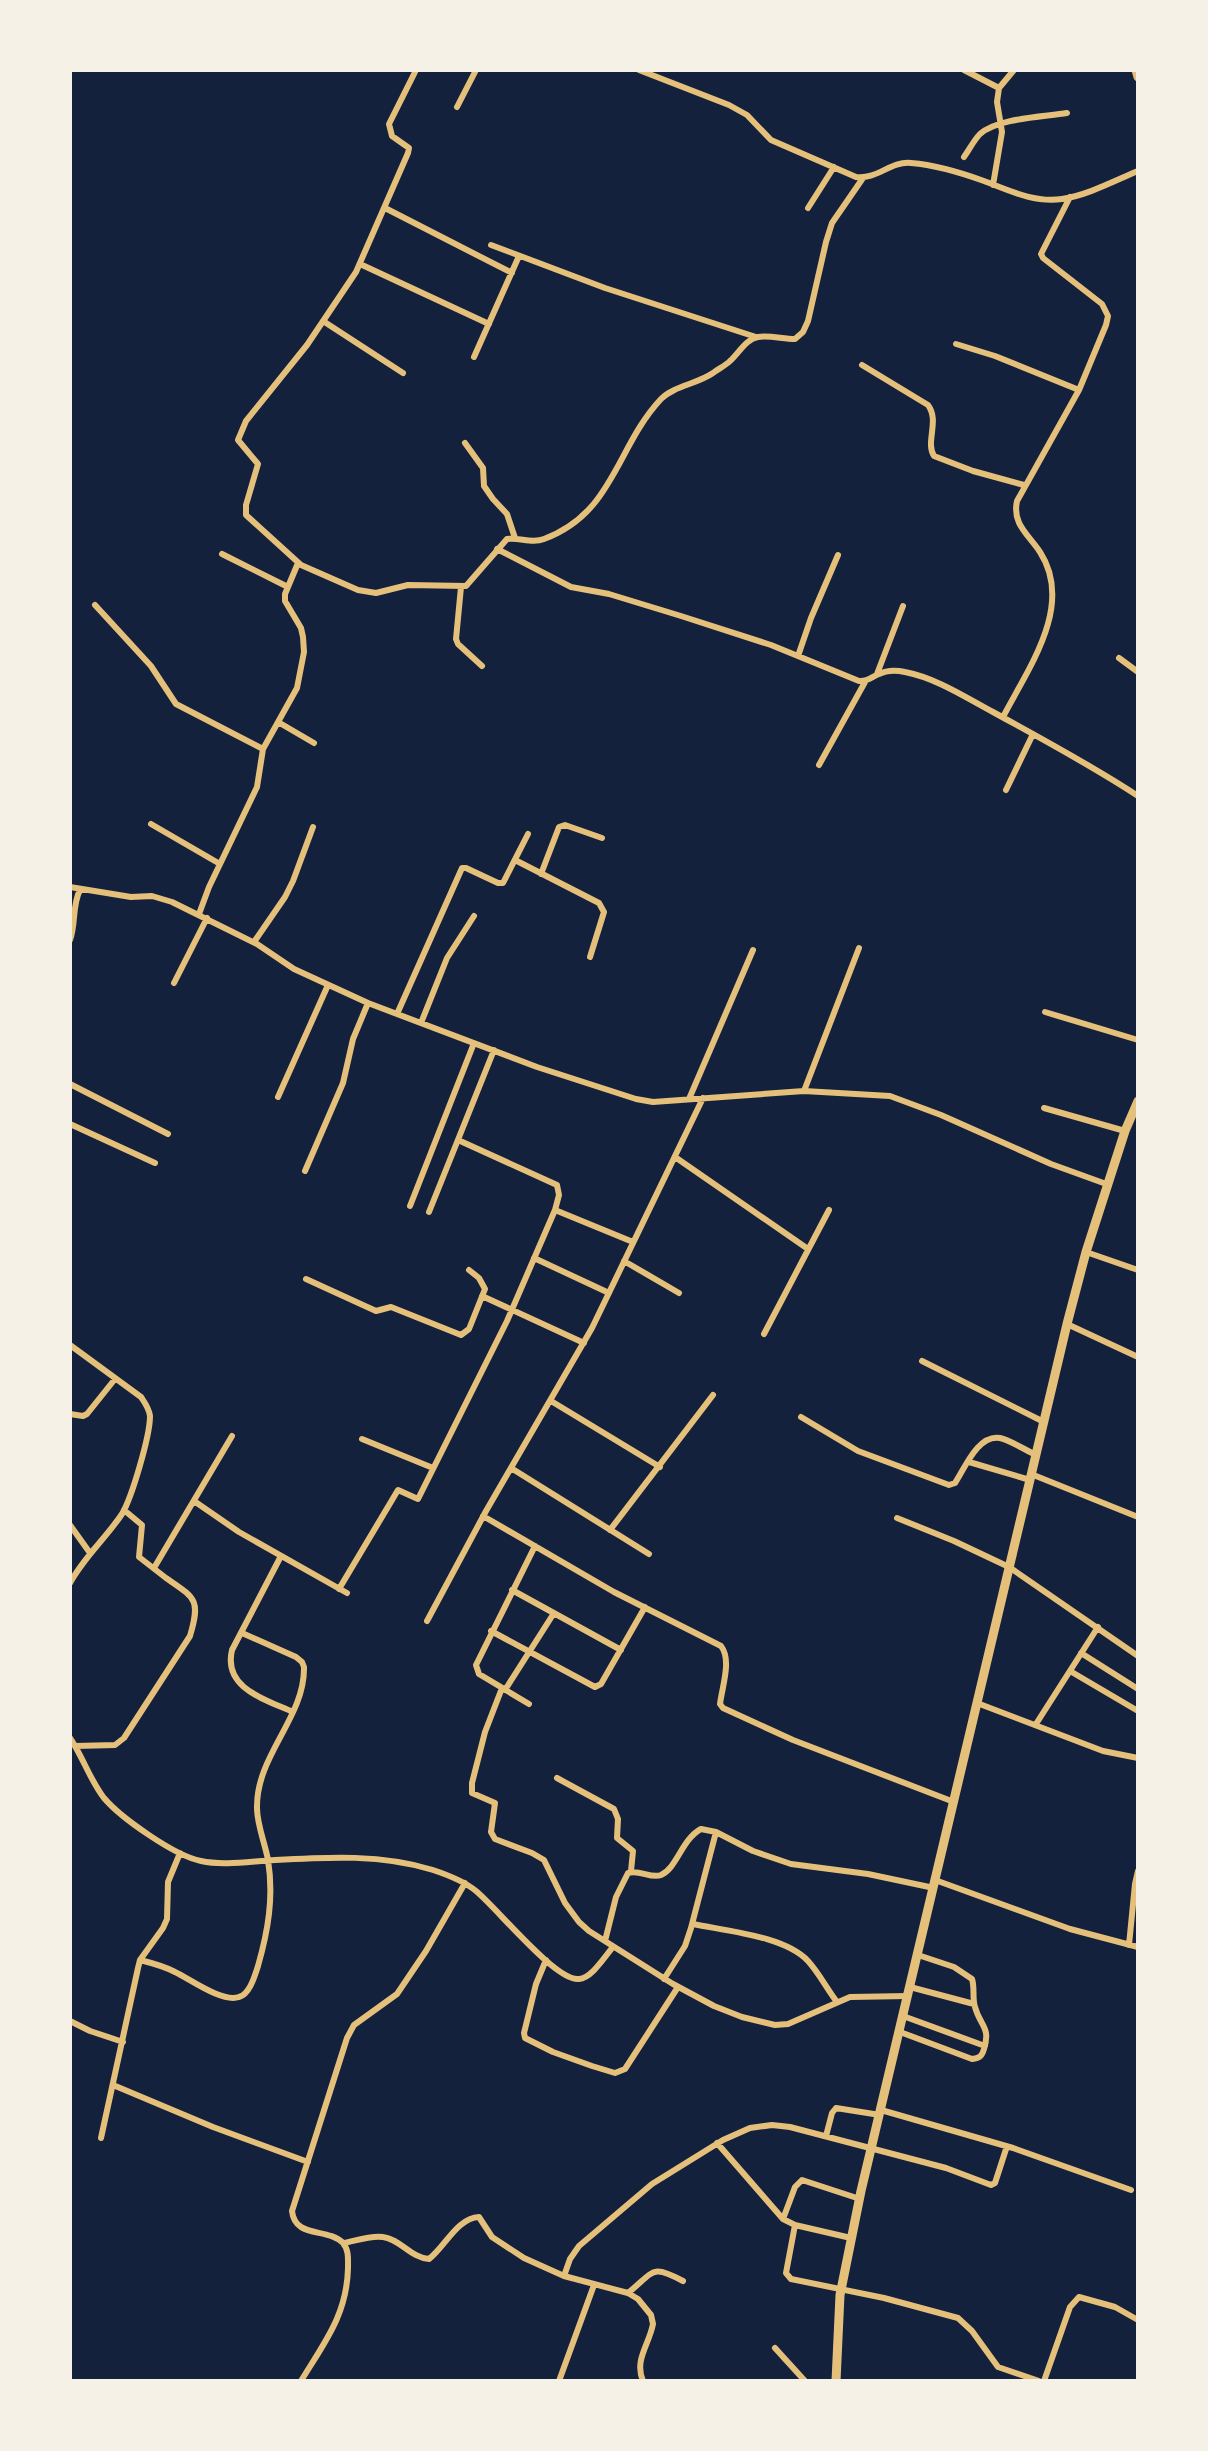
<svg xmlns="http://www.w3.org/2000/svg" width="1208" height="2451" viewBox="0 0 1208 2451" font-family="Manrope,sans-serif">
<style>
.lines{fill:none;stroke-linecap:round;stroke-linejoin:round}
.minor{stroke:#e5c07b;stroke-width:6}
.secondary{stroke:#e5c07b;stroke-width:9}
</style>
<rect width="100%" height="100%" fill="#14213d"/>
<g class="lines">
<path class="minor" d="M416 70 389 124 392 136 409 148 408 153 356 272 307 345 246 421 238 440 258 464 246 505V515L301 565 358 590 376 593 408 585 466 586 507 539C519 537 532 544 544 539 614 513 616 447 661 399 674 386 697 384 713 373 718 369 725 366 730 361 739 353 746 339 758 337 769 335 783 339 795 339L803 332 808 321 826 242 832 223 863 178
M639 70 729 105 747 115 771 140 856 177C877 180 890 161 911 163 935 165 962 173 984 181 1010 191 1035 203 1062 199 1088 195 1114 181 1138 171
M964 70 999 88
M457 107 476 70
M964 157C969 150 974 140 980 134 998 118 1043 117 1067 113
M993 185 1002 132 997 102 999 88 1014 70
M385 208 512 273
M808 208 834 167
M491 245 605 288 756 337
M360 264 489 324
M323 321 403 373
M956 344 995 356 1079 390
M474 357 519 256
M862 365 928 405C940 421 925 442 934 456L973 471 1024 485
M465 443 483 468 484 486 493 499 507 514 515 538
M497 549 571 587 609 594 681 616 771 645 859 681C868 682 871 677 879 674 887 670 896 670 905 672 936 678 965 697 993 712 1042 739 1091 765 1138 796
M222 554 288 587
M461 587 456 639 458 644 482 666
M95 605 151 666 176 704 263 749
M798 656 811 618 838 555
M1119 658 1138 672
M877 674 903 606
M1003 717C1027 670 1075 606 1040 552 1028 534 1012 524 1017 501L1079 390 1106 325 1108 316 1102 304 1043 258 1041 254 1070 197
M278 722 314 743
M819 765 865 682
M1006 790 1033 734
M151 824 220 864
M515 860 599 903 604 912 590 957
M541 874 559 827 565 825 602 838
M70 887 131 897 152 896 172 902 257 944 294 969 368 1003 537 1067 636 1099 653 1102 804 1091 890 1096 941 1115 1051 1164 1109 1185
M199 914 209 887 257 787 263 749 297 688 304 652 303 637 301 628 285 601V594L298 563
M70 940C76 924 72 905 80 890
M254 942 285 897 293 881 313 827
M174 983 207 918
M1045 1012 1138 1040
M397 1014 462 868H466L498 883H503L528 834
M421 1023 447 958 474 916
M70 1084 168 1134
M804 1091 859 948
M278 1097 328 985
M689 1099 753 950
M1044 1108 1125 1131
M70 1124 155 1163
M675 1157 808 1249
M305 1171 343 1083 353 1039 368 1003
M410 1206 474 1043
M555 1210 633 1242
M429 1212 494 1050
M1086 1252 1138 1270
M534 1258 609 1293
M624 1261 679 1293
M306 1279 376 1311 391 1307 461 1335 469 1329 485 1289 479 1278 469 1270
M482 1296 584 1343
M1067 1324 1138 1357
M764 1334 829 1210
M70 1345 141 1397C145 1403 149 1408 150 1416 150 1436 132 1497 122 1514 106 1538 84 1557 70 1583
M922 1361 1044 1422
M551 1401 660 1467
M70 1414 83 1416 87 1414 115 1379
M801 1417 858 1451 949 1485 955 1483C965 1468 978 1434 1000 1438 1012 1441 1025 1450 1036 1455
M362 1439 433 1468
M969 1462 1030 1480
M511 1468 649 1554
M1031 1474 1138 1517
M194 1501 239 1532 347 1593
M483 1516 614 1592 721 1646C732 1660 722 1687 720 1704L723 1708 793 1740 954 1802
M897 1518 954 1541 1009 1567 1138 1656
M70 1525 90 1553
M610 1530 713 1395
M281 1556 232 1650C223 1688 264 1699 293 1712
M154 1568 232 1436
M339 1589 398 1490 418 1499 507 1321 555 1210 559 1195 557 1185 458 1140
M512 1590 621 1650
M427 1621 486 1511 592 1328 703 1098
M491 1631 595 1687 601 1684 645 1607
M1081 1653 1138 1689
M1070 1671 1138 1711
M502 1688 485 1732 472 1783V1793L495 1803 491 1832 495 1839 532 1853 544 1860 565 1903 579 1922 589 1931 673 1984 714 2006 742 2017 775 2025 788 2024 850 1997 908 1996
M505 1690 554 1613
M977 1703 1103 1751 1138 1758
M529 1704 479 1674 476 1665 535 1546
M1036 1724 1098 1627
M70 1738C83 1757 90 1780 104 1798 121 1818 175 1856 201 1861 224 1866 252 1861 275 1860 328 1857 382 1854 433 1870 448 1875 464 1881 476 1891 496 1907 556 1982 579 1979 592 1978 605 1956 613 1947
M75 1746 115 1745 124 1738 190 1636C201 1599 195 1598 166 1578 157 1571 148 1564 139 1557L142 1525 124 1510
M557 1778 614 1809 618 1819 617 1838 633 1851 631 1871
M935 1880 1070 1929 1138 1947
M693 1924C726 1931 785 1936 808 1961 819 1973 827 1989 837 2002
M605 1941 616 1897 628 1873C639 1869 651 1879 661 1875 677 1868 682 1839 701 1829L716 1832 753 1851 791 1864 868 1874 934 1888
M1129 1945 1135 1884 1138 1871
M140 1960C152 1963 164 1966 175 1972 190 1979 222 2003 239 1997 250 1994 255 1975 258 1966 268 1931 274 1897 268 1860 265 1843 257 1825 257 1808 256 1755 305 1718 304 1667L302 1662 296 1657 242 1633
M546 1960 536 1984 524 2033 525 2038 553 2052 592 2066 615 2073 625 2069 678 1987
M664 1979 685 1946 691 1928 716 1832
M910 1987 974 2004
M903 2016 985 2046
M70 2021 90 2031 123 2042
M900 2032 972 2059C980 2058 982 2056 984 2049 991 2027 980 2026 975 2007 972 1998 975 1988 972 1979L954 1967 918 1955
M113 2085 213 2127 308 2162
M881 2110 1013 2148 1131 2190
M826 2136 832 2113 836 2108 880 2115
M101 2138 138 1968 140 1960 163 1928 167 1919 168 1882 180 1853
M717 2143 783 2219 795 2225 851 2238
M783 2219 795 2187 802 2180 860 2199
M795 2225 786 2273 791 2279 884 2298 958 2318 972 2331 998 2367 1039 2381
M344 2243C355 2241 371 2235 383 2237 400 2239 411 2258 429 2259 445 2247 457 2218 479 2217L492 2237 524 2258 564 2276 628 2293 638 2299 651 2315 653 2324C649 2345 634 2360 643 2381
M564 2276 570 2259 579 2246 652 2184 723 2140 750 2128 772 2125 790 2127 946 2168 991 2185 995 2183 1007 2146
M628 2293C655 2271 651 2264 683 2281
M775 2348 805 2381
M301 2381C324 2343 347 2315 348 2268 348 2259 349 2250 343 2243 327 2227 295 2239 292 2211L347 2038 354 2025 397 1994 426 1951 465 1883
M559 2381 594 2285
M1044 2381 1070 2307 1079 2297 1115 2307 1138 2320"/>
<path class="secondary" d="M1136 70 1138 77
M836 2381 840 2295 861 2191 1067 1324 1086 1252 1125 1131 1138 1101"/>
</g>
<rect width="1208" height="2451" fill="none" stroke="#f6f1e7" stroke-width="144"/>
</svg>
